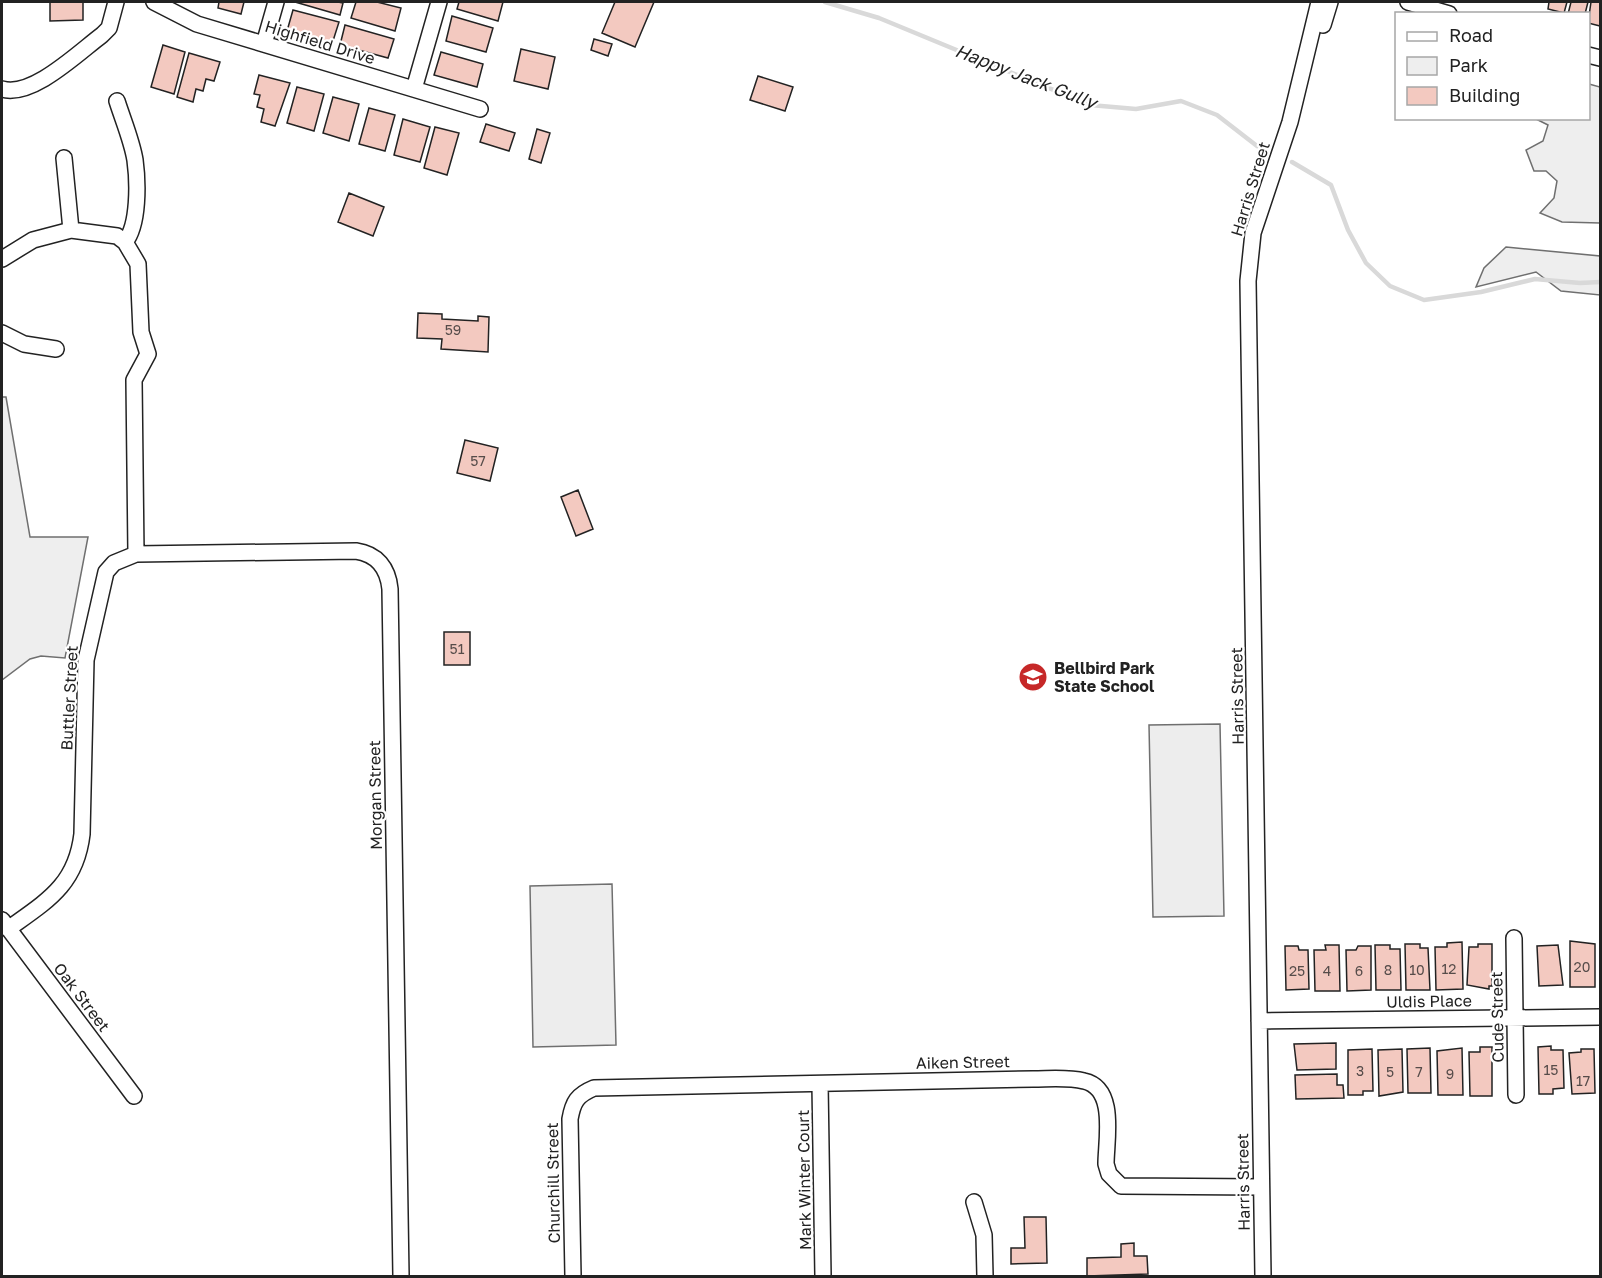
<svg xmlns="http://www.w3.org/2000/svg" width="1602" height="1278" viewBox="0 0 1602 1278" font-family="'Golos Text',sans-serif">
<style>
.green{fill:#eee;stroke:#6f6f6f;stroke-width:1.5}
.parking{fill:#ededed;stroke:#6f6f6f;stroke-width:1.5}
.lines{fill:none;stroke-linecap:round;stroke-linejoin:round}
.stream{stroke:#d9d9d9;stroke-width:4.5}
.building{fill:#f3c9c0;stroke:#222;stroke-width:1.5}
.minor-casing{stroke:#222;stroke-width:18}
.minor{stroke:#fff;stroke-width:15}
.labels{text-anchor:middle;dominant-baseline:central;stroke-width:4.5;stroke-linejoin:round;paint-order:stroke}
.number-label{font-size:14px;fill:#564c4a}
.street-label{font-size:16px;fill:#222;stroke:#fff}
.poi-label{font-size:16px;font-weight:bold;fill:#222;stroke:#fff;text-anchor:start}
.water-label{font-size:18px;font-style:italic;fill:#222;stroke:#fff}
</style>
<rect width="100%" height="100%" fill="#fff"/>
<path class="green" d="M1589 84 1600 87V223L1562 222 1540 213 1554 198 1557 181 1546 171H1534L1526 150 1543 141 1548 125 1536 119 1588 118Z
M1506 247 1600 256V295L1561 291 1536 272 1476 287 1484 268Z
M2 397H6L30 537H88L65 658 41 656 30 659 2 680Z"/>
<path class="parking" d="M1220 724 1224 916 1153 917 1149 725Z
M612 884 616 1045 533 1047 530 886Z"/>
<g class="lines">
<path class="stream" d="M825 2 879 18 1090 105 1136 109 1181 101 1217 115 1257 146
M1292 162 1331 185 1348 230 1366 263 1390 286 1424 300 1481 292 1535 279 1580 283 1600 282"/>
</g>
<path class="building" d="M50 2H83V20L50 21Z
M219 2H244L241 14 218 8Z
M295 2H338L343 3 340 15Z
M356 2H377L401 8 395 31 351 18Z
M459 2H503L498 21 457 9Z
M615 2H654L635 47 602 33Z
M1549 2H1567L1564 13 1548 9Z
M1571 2H1588L1585 14H1568Z
M1591 2H1600V26L1588 23Z
M293 10 339 22 332 44 287 31Z
M452 16 493 28 486 52 446 41Z
M345 25 394 39 388 58 340 45Z
M594 39 612 44 608 56 591 50Z
M163 45 185 52 174 94 151 87Z
M521 49 555 57 548 89 514 81Z
M441 52 483 64 477 87 434 75Z
M189 53 220 62 214 81 206 79 203 91 196 89 193 102 177 97Z
M259 75 290 83 275 126 261 122 264 109 257 107 260 95 254 94Z
M758 76 793 87 785 111 750 100Z
M297 87 324 94 314 131 287 123Z
M333 97 359 104 349 141 323 133Z
M369 108 395 115 385 151 359 144Z
M403 119 430 127 420 162 394 155Z
M486 124 515 133 509 151 480 142Z
M435 127 459 133 447 175 424 168Z
M537 129 550 133 541 163 529 159Z
M349 193 384 207 373 236 338 222Z
M418 313 442 314V319L478 321V316L489 317 488 352 441 349 442 339 417 338Z
M465 440 498 448 490 481 457 473Z
M578 490 593 529 576 536 561 497Z
M444 632H470V665H444Z
M1570 941 1595 944V987H1570Z
M1462 942 1463 989 1436 990 1435 947H1447V943Z
M1405 944H1420V948H1428L1430 990H1406Z
M1478 944H1492V986H1489V989L1467 985 1469 947H1478Z
M1325 945H1339L1340 991H1315L1314 950H1326Z
M1375 945H1390V949H1400L1401 990H1376Z
M1558 945 1563 985 1539 986 1537 946Z
M1285 946H1298L1299 950H1308L1309 989 1286 990Z
M1358 946H1371V990L1347 991 1346 950H1356Z
M1336 1043V1069L1297 1070 1294 1044Z
M1551 1046V1050H1563L1564 1088 1553 1089V1094H1539L1538 1047Z
M1480 1047H1492V1096H1470L1469 1052H1480Z
M1430 1048 1431 1093H1408L1407 1049Z
M1462 1048 1463 1095H1438L1437 1051Z
M1372 1049 1373 1091H1363V1095H1348V1050Z
M1402 1049 1403 1092 1379 1096 1378 1050Z
M1581 1049H1594L1595 1093 1572 1094 1569 1053 1581 1052Z
M1337 1074V1085H1343L1344 1098 1296 1099 1295 1075Z
M1024 1217H1046L1047 1263 1011 1264V1248H1025Z
M1134 1243V1256H1147L1148 1274 1087 1276V1258L1121 1257V1244Z"/>
<g class="lines">
<g class="minor-casing">
<path id="minor" d="M154 2 197 24 480 109
M1408 2 1449 14
M1323 25 1330 2
M264 44 276 2
M1588 55 1600 58
M2 89C32 98 78 53 102 35L109 28 116 2
M414 89 439 2
M117 101C123 120 132 141 135 160 138 182 139 225 125 242
M64 158 71 230
M2 259 33 240 71 230 117 236 125 242 138 264 141 332 148 354 134 380 136 554 114 563 106 572 86 660 82 834C76 885 47 901 8 929
M2 333 24 344 56 349
M136 554 356 551C377 554 388 568 390 589L401 1276
M2 920 134 1096
M1514 938 1516 1095
M1259 1021 1600 1017
M820 1084 823 1276
M974 1202 984 1235 985 1276
M573 1276 570 1119C573 1102 577 1095 594 1088L1033 1079C1049 1079 1068 1077 1084 1081 1117 1088 1106 1140 1106 1164L1109 1174 1121 1186 1261 1187
M1263 1276 1248 281 1253 233 1290 122 1319 2"/>
</g>
<use href="#minor" class="minor"/>
</g>
<defs>
<g id="school-disc" transform="scale(1.5)"><circle r="9.5" fill="#c62828" stroke="#fff"/><path d="M0-5L7-2L0 1L-7-2ZM-4 1L0 2.5L4 1V4Q0 6-4 4Z" fill="#fff"/></g>
</defs>
<g fill-rule="evenodd">
<use href="#school-disc" x="1033" y="677"/>
</g>
<g class="labels">
<g class="number-label">
<text x="453" y="329">59</text>
<text x="478" y="460">57</text>
<text x="457" y="648">51</text>
<text x="1582" y="966">20</text>
<text x="1449" y="968">12</text>
<text x="1388" y="969">8</text>
<text x="1417" y="969">10</text>
<text x="1297" y="970">25</text>
<text x="1327" y="970">4</text>
<text x="1359" y="970">6</text>
<text x="1551" y="1069">15</text>
<text x="1360" y="1070">3</text>
<text x="1390" y="1071">5</text>
<text x="1419" y="1071">7</text>
<text x="1450" y="1073">9</text>
<text x="1583" y="1080">17</text>
</g>
<g class="street-label">
<text transform="translate(320 42) rotate(17)">Highfield Drive</text>
<text transform="translate(1250 189) rotate(-73)">Harris Street</text>
<text transform="translate(1237 696) rotate(-91)">Harris Street</text>
<text transform="translate(69 698) rotate(-87)">Buttler Street</text>
<text transform="translate(375 795) rotate(-91)">Morgan Street</text>
<text transform="translate(82 997) rotate(53)">Oak Street</text>
<text transform="translate(1429 1001) rotate(-1)">Uldis Place</text>
<text transform="translate(1497 1017) rotate(-91)">Cude Street</text>
<text transform="translate(963 1062) rotate(-1)">Aiken Street</text>
<text transform="translate(804 1180) rotate(-91)">Mark Winter Court</text>
<text transform="translate(1243 1182) rotate(-91)">Harris Street</text>
<text transform="translate(553 1183) rotate(-91)">Churchill Street</text>
</g>
<g class="poi-label">
<text x="1054" y="668">Bellbird Park<tspan x="1054" dy="18">State School</tspan></text>
</g>
<g class="water-label">
<text transform="translate(1026 76) rotate(21)">Happy Jack Gully</text>
</g>
</g>
<rect width="1602" height="1278" fill="none" stroke="#222222" stroke-width="6"/>
<rect x="1395" y="12" width="195" height="108" fill="#ffffff" stroke="#a7a7a7" stroke-width="1.5"/>
<rect x="1407" y="32" width="30" height="9" fill="#ffffff" stroke="#a7a7a7" stroke-width="1.5"/>
<text x="1449" y="42" font-size="18" fill="#222222">Road</text>
<rect x="1407" y="57" width="30" height="18" fill="#eeeeee" stroke="#a7a7a7" stroke-width="1.5"/>
<text x="1449" y="72" font-size="18" fill="#222222">Park</text>
<rect x="1407" y="87" width="30" height="18" fill="#f3c9c0" stroke="#a7a7a7" stroke-width="1.5"/>
<text x="1449" y="102" font-size="18" fill="#222222">Building</text>
</svg>
